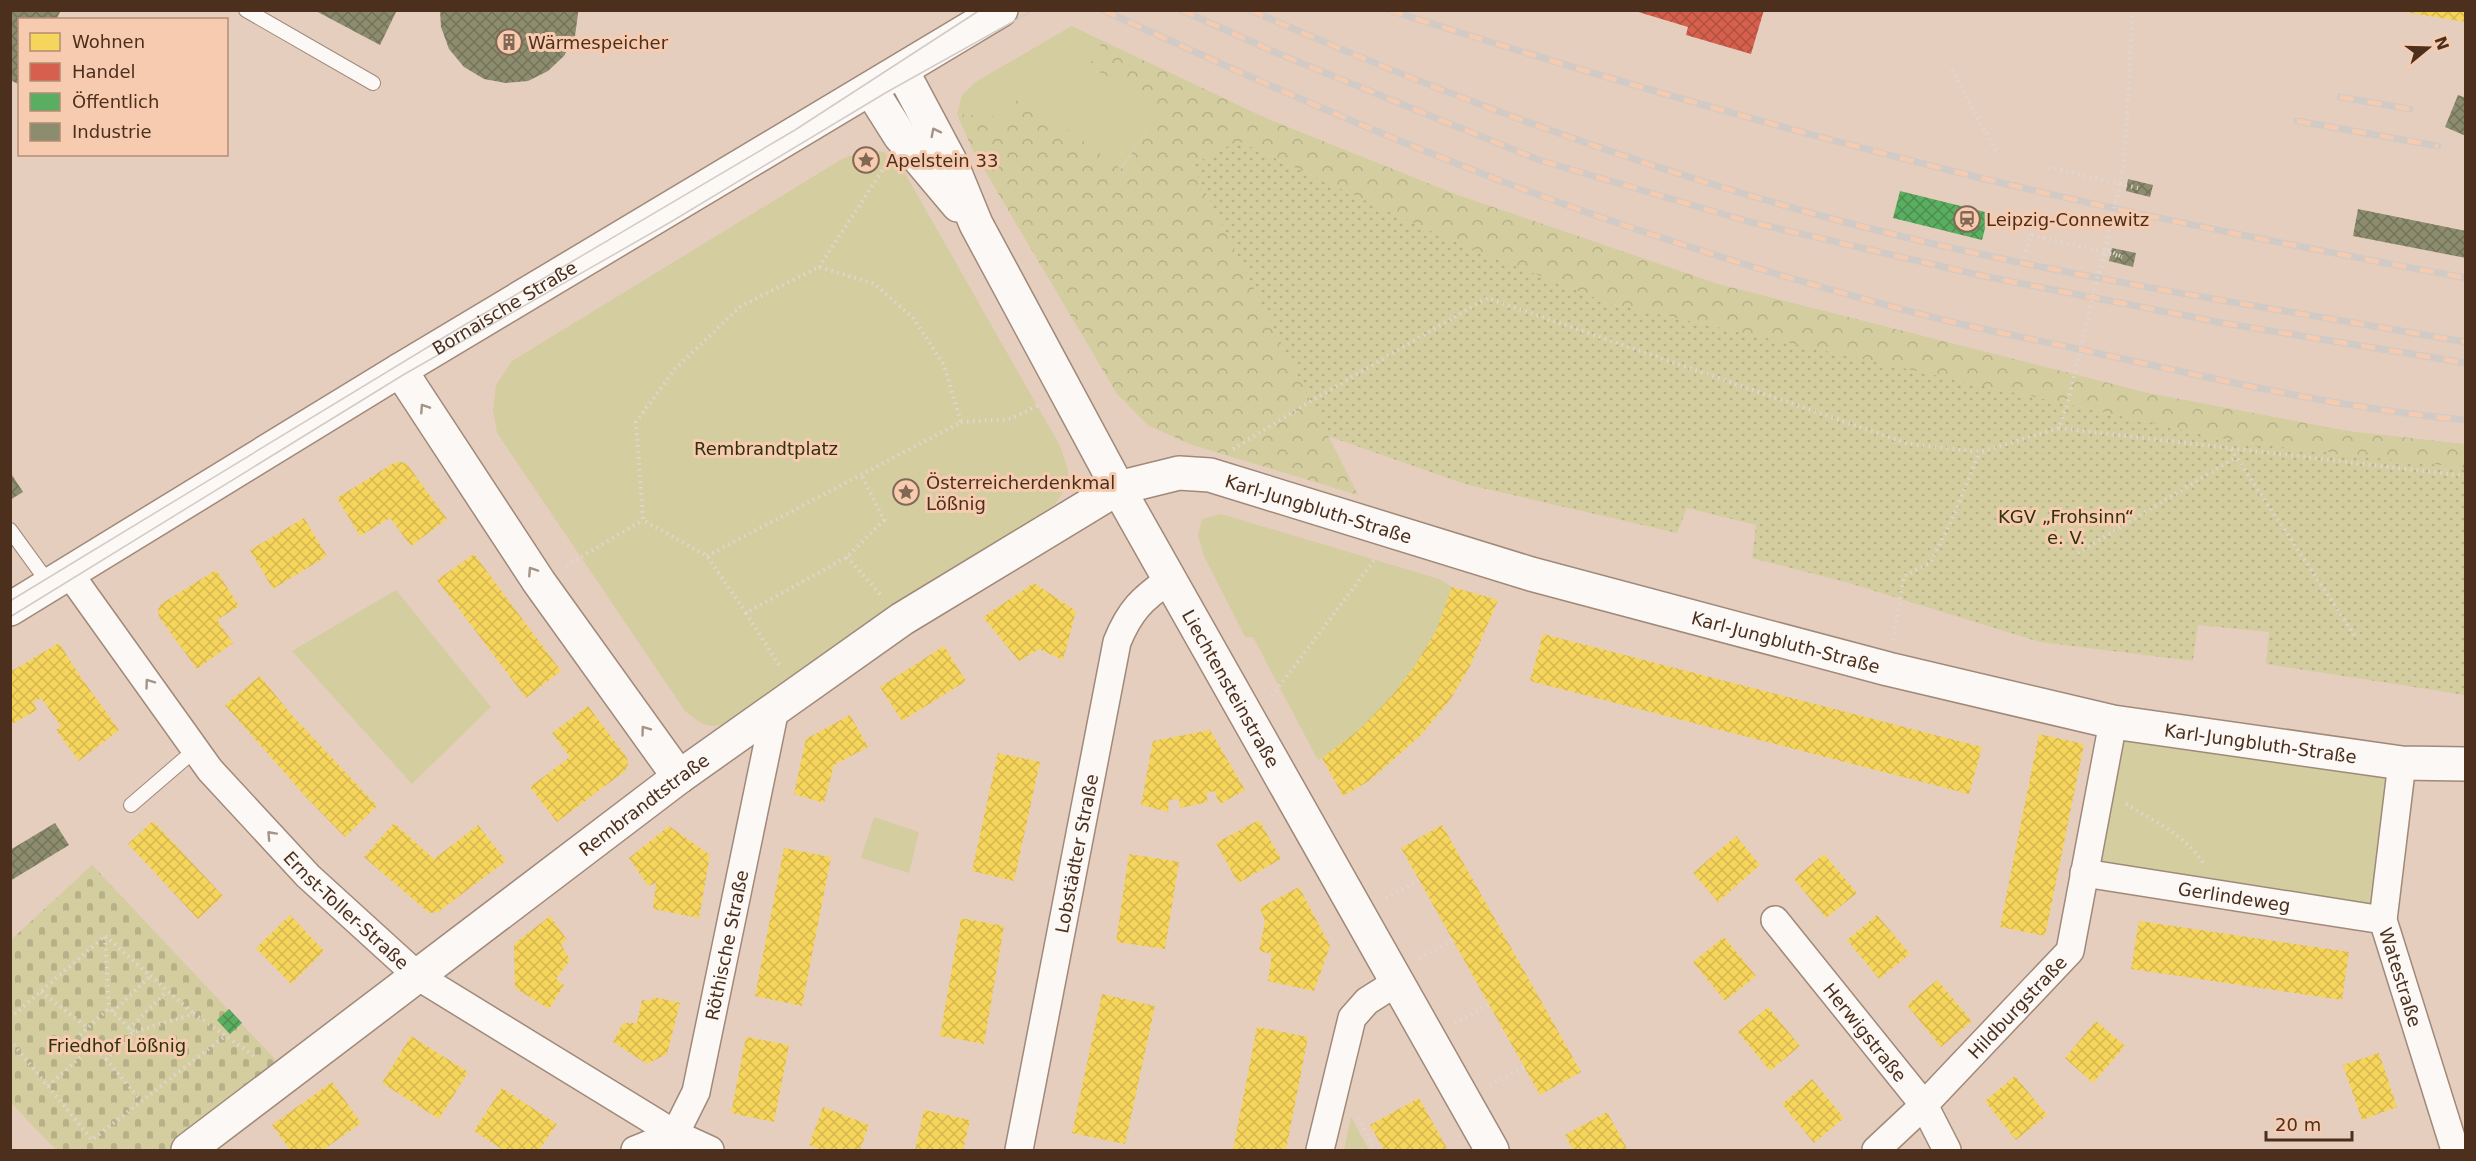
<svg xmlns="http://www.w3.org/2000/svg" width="2476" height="1161" viewBox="0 0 2476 1161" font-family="'DejaVu Sans',sans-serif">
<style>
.green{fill:#d3cda0}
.forest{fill:url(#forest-crowns)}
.cemetery{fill:url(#cemetery-stones)}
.garden{fill:url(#garden-dots)}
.homes{fill:url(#homes-cross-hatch)}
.shops{fill:url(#shops-cross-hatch)}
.public{fill:url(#public-cross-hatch)}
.industry{fill:url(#industry-cross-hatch)}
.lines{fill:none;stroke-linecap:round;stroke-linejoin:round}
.service-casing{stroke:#a08979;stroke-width:16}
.minor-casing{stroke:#a08979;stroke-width:30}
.tertiary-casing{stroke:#a08979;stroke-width:36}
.secondary-casing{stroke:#a08979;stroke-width:36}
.path{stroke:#dfd7d2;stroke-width:4;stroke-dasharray:1.5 4.5;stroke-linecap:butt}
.service{stroke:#fbf8f5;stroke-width:14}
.minor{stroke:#fbf8f5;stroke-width:27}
.tertiary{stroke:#fbf8f5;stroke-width:33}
.secondary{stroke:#fbf8f5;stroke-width:33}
.tram{stroke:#d2cbc5;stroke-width:1.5}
.rail-casing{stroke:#d2cbc5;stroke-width:7}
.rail{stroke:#f6cbaf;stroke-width:4.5;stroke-dasharray:14;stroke-linecap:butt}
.path-bridge{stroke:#dfd7d2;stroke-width:4;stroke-dasharray:1.5 4.5;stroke-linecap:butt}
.oneway{stroke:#a49488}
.labels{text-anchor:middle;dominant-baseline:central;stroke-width:6;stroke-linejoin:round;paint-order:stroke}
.poi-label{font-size:18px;fill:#4c2f1c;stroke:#f6cbaf;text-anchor:start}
.street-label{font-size:18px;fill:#4c2f1c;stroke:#f6cbaf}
.park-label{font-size:18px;fill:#2e320d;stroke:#f6cbaf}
</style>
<defs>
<pattern id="forest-crowns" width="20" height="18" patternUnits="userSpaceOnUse" patternTransform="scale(1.5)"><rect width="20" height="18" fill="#d3cda0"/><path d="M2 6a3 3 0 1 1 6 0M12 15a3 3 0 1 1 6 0" fill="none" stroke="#b7b089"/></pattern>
<pattern id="cemetery-stones" width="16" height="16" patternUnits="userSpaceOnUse" patternTransform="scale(1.5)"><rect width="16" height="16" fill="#d3cda0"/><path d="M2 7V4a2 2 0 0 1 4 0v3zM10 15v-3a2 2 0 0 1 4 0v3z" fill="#b7b089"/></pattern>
<pattern id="garden-dots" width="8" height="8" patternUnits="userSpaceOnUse" patternTransform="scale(1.5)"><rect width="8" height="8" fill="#d3cda0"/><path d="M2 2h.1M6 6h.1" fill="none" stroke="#b7b089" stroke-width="1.8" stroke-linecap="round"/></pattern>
<pattern id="homes-cross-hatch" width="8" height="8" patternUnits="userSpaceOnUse" patternTransform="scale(1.5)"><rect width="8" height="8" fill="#f6d55c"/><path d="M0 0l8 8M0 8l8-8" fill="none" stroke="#d5b74f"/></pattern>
<pattern id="shops-cross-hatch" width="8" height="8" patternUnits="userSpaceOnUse" patternTransform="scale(1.5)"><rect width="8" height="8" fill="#d6604d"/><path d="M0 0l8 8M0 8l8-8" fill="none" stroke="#b0503f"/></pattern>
<pattern id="public-cross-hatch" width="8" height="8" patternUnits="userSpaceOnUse" patternTransform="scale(1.5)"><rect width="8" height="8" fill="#5aae61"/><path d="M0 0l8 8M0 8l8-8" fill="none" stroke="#4d8e4f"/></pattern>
<pattern id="industry-cross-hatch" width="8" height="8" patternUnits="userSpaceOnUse" patternTransform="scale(1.5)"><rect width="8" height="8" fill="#8c8c6e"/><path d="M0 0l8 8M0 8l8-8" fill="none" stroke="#75735a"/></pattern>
</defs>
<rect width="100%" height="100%" fill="#e6cebf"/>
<path class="green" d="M1072 26 1103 41 1089 66 1162 108 1120 169 1021 95 1003 118 957 114 962 95 977 81Z
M866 150 884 152 902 168 1059 444C1070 474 1074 479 1054 505L738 717C713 730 707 729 685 711L497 433 493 410 496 385 512 361 842 159Z
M1221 514 1439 579 1452 587C1446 601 1442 617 1436 631 1413 679 1364 735 1318 760L1253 637H1245L1204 556 1198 536 1202 519Z
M396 590 491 707 412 784 292 651Z
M2113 722 2402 763 2383 920 2084 873Z
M874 817 919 832 909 873 861 858Z
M1351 1117 1369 1150H1344Z"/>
<path class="forest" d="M1103 41 1268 119 1455 194 1718 284 2148 393 2348 431 2465 444V468L2238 442 1608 303 1448 239 1238 141 1192 165 1358 495 1192 445 1149 426 1117 394 972 149 957 114 1003 117 1021 95 1121 169 1162 108 1089 66Z"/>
<path class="cemetery" d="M92 865 289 1074 188 1150H56L11 1103V940Z"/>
<path class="garden" d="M1238 141 1448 239 1608 303 2238 442 2465 468V695L2266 664 2269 632 2198 625 2193 661 2040 642 1849 583 1752 558 1756 525 1687 508 1677 533 1465 484 1328 436 1192 165Z"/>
<path class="homes" d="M2405 10H2466V22L2405 12Z
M401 462 407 464 447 519 411 546 390 518 360 536 337 498 394 463Z
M304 518 327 556 273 589 250 550Z
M474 554 561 671 526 698 437 580Z
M216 570 239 606 217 620 233 643 197 669 159 617 158 610 161 604Z
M1034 583 1076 611 1063 660 1039 649 1019 661 983 617Z
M1452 587 1498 600 1470 666 1450 700 1420 736 1369 781 1343 796 1322 758 1359 730 1392 696 1416 664 1436 631Z
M1543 634 1982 747 1969 794 1530 681Z
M59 643 80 676 119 730 79 761 56 730 61 726 41 698 33 702 37 710 10 725V672Z
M944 646 966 681 902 721 880 687Z
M260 676 290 713 377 806 345 837 305 796 225 705Z
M588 706 627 758 628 765 625 771 557 822 530 787 570 757 552 733Z
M850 715 868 747 834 765 824 803 794 794 806 739Z
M1210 730 1245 790 1220 804 1214 791 1206 793 1208 802 1180 808 1179 799 1169 800 1168 812 1141 805 1153 741Z
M2039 734 2084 744 2045 936 2000 927Z
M998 753 1040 762 1014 881 972 871Z
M1259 820 1281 859 1238 883 1216 843Z
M153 821 223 896 198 919 128 844Z
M394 823 434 859 478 825 506 861 438 912 429 913 364 857Z
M1442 825 1581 1072 1540 1095 1401 848Z
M669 826 710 855 699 918 653 909 656 883 648 886 629 858Z
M1736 836 1760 865 1718 902 1693 873Z
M784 848 831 857 802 1006 755 996Z
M1129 854 1179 862 1165 949 1116 942Z
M1824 854 1857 893 1826 918 1794 879Z
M1299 887 1330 946 1314 991 1268 981 1272 954 1259 951 1265 921 1260 908Z
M290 915 324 951 291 984 256 948Z
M1877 915 1910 954 1879 979 1847 940Z
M550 916 567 940 561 944 570 960 556 979 564 985 549 1009 515 988 514 944Z
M961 918 1004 926 984 1044 940 1036Z
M2139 921 2349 952 2342 1000 2131 969Z
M1724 937 1756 976 1725 1001 1693 962Z
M1937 980 1972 1021 1941 1047 1907 1005Z
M1102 994 1155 1006 1125 1144 1072 1133Z
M654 997 680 1003 667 1054 647 1064 613 1042 623 1023H637L642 1000 651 1001Z
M1768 1007 1800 1046 1770 1071 1738 1032Z
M2096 1021 2125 1046 2093 1083 2065 1058Z
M1257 1027 1308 1037 1286 1150H1233Z
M411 1036 468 1072 439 1119 382 1083Z
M746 1037 789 1045 774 1122 731 1113Z
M2379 1053 2397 1107 2362 1120 2343 1065Z
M2015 1076 2047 1115 2016 1140 1985 1101Z
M1812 1079 1844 1118 1814 1143 1782 1104Z
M332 1082 361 1123 323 1150H290L272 1125Z
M502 1088 557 1124 539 1150H503L474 1131Z
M1419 1098 1448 1150H1384L1370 1125Z
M823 1107 869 1125 860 1150H822L809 1145Z
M924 1110 970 1120 963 1150H915Z
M1607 1112 1628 1150H1573L1565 1135Z"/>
<path class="shops" d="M1764 10 1751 54 1686 35 1688 27 1635 11Z"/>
<path class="public" d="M1900 191 1989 213 1982 240 1893 218Z
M229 1009 242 1023 230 1034 217 1020Z"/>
<path class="industry" d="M10 10H61L56 20H20V85L10 80Z
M314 10H397L380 45Z
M440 10H578V14L575 36 564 56 548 71 528 81 506 83 484 79 464 67 449 49 441 27Z
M2458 95 2466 98V136L2445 127Z
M2128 179 2153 185 2150 197 2126 191Z
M2358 209 2466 231V258L2353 236Z
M2112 248 2136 253 2133 267 2109 261Z
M10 472 23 492 10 500Z
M55 823 69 845 10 881V850Z"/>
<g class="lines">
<g class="service-casing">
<path id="service" d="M246 10 373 83
M10 530 50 585
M131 805 196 749"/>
</g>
<g class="minor-casing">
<g id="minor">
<path id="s1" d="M69 573 210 770 308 876 419 977 675 1134 710 1150"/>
<path id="s2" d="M2402 763 2383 920 2455 1150"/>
<path id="s3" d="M2084 873 2383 920"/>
<path id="s4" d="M1775 920 1924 1105 1947 1150"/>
<path id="s5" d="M635 1150 675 1134 696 1092 775 709"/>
<path id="s6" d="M1019 1150 1117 642C1130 610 1142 599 1170 579"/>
<path d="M1320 1150 1352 1018 1367 1001 1397 982"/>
<path id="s7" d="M1876 1150 1924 1105 2070 951 2113 722"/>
</g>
</g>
<g class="tertiary-casing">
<g id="tertiary">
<path id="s8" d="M902 71 951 163 976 224 1118 488 1492 1150"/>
<path d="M871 90 900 136 958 205"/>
<path d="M400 370 539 582 679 777"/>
<path id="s9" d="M188 1150 679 777 902 619 1118 488 1179 473 1210 475 1531 574 1888 669 2113 722 2402 763 2466 764"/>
</g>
</g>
<g class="secondary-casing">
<g id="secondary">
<path id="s10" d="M10 609 400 370 1001 10"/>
</g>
</g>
<path class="path" d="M2133 10 2124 165 2120 184 2138 188
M1952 70 1997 153
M2049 167 2112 182
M2032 235 2104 252
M2108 250 2122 257
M2023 257 2032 235 2033 220
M819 267 886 165
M2100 273 2108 250 2109 237
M961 422 1011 419 1041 404
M2059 428 2466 476
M1233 449 1311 401 1487 298 1909 444 1980 452 2059 428 2068 401
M2231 449 2357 639
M2078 553 2236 457
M707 556 961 422 944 365 913 318 875 284 819 267 741 306 675 369 636 422 643 520 707 556 746 613 847 557 884 520 861 474
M847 557 882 596
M566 566 643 520
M746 613 781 668
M1893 640 1904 576 1930 563 1950 524 1980 452
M1272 696 1376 558
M2126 804C2157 824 2181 831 2204 864
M1386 898 1419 880
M105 937 109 1008
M1419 958 1453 940
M41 992 88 1028
M113 1012 150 976
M10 1018 105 936 194 1014
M1455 1023 1489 1005
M129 1029 167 991
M133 1032 109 1008 80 1035 106 1059 133 1032 194 1014 250 1053 256 1059
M10 1040 92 1140 225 1036
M106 1059 141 1101
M1490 1085 1524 1067
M48 1086 92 1047
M1358 1118 1376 1150"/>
<use href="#service" class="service"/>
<use href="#minor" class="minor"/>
<use href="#tertiary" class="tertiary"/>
<use href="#secondary" class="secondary"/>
<path class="tram" d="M10 601 456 330 795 130 980 10
M10 617 403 375 669 223 887 92 1034 10"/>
<g class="rail-casing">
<path id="rail" d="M1103 10C1266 85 1430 158 1600 217 1713 256 1828 291 1944 320 1998 333 2052 343 2105 355 2224 381 2344 409 2466 420
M1181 10 1279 54 1539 160 1750 222 1983 276 2223 323 2466 363
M1250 10C1470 107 1699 190 1934 244 2110 284 2288 311 2466 342
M1389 10C1585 73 1784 130 1985 179 2144 217 2304 248 2466 278
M2340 97 2410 109
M2297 121 2438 146"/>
</g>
<use href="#rail" class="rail"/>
<path class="path-bridge" d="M2104 252 2122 257
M2068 401 2120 184 2112 182"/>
</g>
<defs><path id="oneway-chevron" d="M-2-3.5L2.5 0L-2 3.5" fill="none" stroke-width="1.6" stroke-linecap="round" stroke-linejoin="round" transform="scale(1.5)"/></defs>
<g class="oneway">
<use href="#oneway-chevron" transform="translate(935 132) rotate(-117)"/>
<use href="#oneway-chevron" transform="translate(424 408) rotate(-123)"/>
<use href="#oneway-chevron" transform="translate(532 571) rotate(-123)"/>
<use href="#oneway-chevron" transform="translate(149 683) rotate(-126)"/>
<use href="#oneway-chevron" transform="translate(645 730) rotate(-126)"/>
<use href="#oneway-chevron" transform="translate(271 835) rotate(-133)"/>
</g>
<defs>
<g id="building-ring" transform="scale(1.35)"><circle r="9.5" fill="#f6cbaf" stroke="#826755" stroke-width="1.5"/><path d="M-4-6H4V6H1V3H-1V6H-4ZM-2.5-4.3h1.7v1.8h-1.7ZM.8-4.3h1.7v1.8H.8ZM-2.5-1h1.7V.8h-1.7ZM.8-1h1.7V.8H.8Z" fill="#826755"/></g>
<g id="sight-ring" transform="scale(1.35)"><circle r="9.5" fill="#f6cbaf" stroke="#826755" stroke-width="1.5"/><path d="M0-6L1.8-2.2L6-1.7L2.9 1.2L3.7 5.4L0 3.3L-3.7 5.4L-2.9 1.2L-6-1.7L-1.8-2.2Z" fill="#826755"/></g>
<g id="station-ring" transform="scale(1.35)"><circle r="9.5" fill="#f6cbaf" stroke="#826755" stroke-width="1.5"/><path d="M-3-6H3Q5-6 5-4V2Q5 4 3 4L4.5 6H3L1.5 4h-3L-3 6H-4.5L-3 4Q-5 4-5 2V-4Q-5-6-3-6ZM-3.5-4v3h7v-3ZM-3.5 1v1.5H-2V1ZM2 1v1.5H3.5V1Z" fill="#826755"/></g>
</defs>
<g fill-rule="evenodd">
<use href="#building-ring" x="509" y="42"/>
<use href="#sight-ring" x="866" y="160"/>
<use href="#station-ring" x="1967" y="219"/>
<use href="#sight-ring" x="906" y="492"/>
</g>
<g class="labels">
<g class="poi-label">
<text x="528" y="42">Wärmespeicher</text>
<text x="886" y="160">Apelstein 33</text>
<text x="1986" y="219">Leipzig-Connewitz</text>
<text x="926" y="482">Österreicherdenkmal<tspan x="926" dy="21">Lößnig</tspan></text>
</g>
<g class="street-label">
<text stroke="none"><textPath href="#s10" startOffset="579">Bornaische Straße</textPath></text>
<text stroke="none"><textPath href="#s9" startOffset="1350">Karl-Jungbluth-Straße</textPath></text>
<text stroke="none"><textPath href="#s9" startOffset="1836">Karl-Jungbluth-Straße</textPath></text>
<text stroke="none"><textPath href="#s8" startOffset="700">Liechtensteinstraße</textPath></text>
<text stroke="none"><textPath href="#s9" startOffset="2322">Karl-Jungbluth-Straße</textPath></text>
<text stroke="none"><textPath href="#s9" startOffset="572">Rembrandtstraße</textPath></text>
<text stroke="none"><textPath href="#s6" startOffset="302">Lobstädter Straße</textPath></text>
<text stroke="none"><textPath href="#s3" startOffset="152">Gerlindeweg</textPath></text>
<text stroke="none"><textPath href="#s1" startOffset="438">Ernst-Toller-Straße</textPath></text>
<text stroke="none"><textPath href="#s5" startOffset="240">Röthische Straße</textPath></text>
<text stroke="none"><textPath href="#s2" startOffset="218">Watestraße</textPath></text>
<text stroke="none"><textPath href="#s7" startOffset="201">Hildburgstraße</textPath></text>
<text stroke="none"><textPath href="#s4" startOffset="144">Herwigstraße</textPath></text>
</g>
<g class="park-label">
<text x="766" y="448">Rembrandtplatz</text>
<text x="2066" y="516">KGV „Frohsinn“<tspan x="2066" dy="21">e. V.</tspan></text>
<text x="117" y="1045">Friedhof Lößnig</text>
</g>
</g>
<rect width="2476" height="1161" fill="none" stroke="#4c2f1c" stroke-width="24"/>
<rect x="18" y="18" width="210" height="138" fill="#f6cbaf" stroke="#b28d74" stroke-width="1.5"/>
<rect x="30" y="33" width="30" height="18" fill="#f6d55c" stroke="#b28d74" stroke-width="1.5"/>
<text x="72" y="48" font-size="18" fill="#4c2f1c">Wohnen</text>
<rect x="30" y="63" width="30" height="18" fill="#d6604d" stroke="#b28d74" stroke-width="1.5"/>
<text x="72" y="78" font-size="18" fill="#4c2f1c">Handel</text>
<rect x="30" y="93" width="30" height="18" fill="#5aae61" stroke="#b28d74" stroke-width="1.5"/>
<text x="72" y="108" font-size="18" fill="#4c2f1c">Öffentlich</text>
<rect x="30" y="123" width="30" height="18" fill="#8c8c6e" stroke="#b28d74" stroke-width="1.5"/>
<text x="72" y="138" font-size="18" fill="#4c2f1c">Industrie</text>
<g transform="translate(2428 48) rotate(71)" stroke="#f6cbaf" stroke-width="4.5" paint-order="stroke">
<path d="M0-4.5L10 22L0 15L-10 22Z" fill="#4c2f1c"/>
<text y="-9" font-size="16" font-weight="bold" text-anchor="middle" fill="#4c2f1c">N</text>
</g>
<path d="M2266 1131v9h86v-9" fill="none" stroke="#4c2f1c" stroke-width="3"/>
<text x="2275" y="1131" font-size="18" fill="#4c2f1c" stroke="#f6cbaf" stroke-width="4.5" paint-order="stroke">20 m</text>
</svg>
